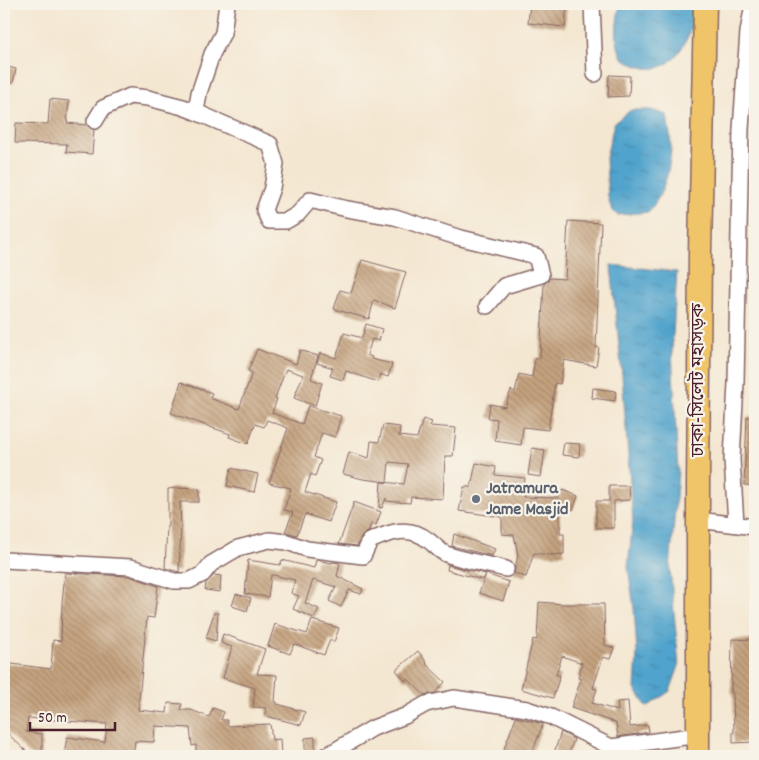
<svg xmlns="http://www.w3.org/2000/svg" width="759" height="760" viewBox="0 0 759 760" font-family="Dekko,'Noto Sans Bengali',sans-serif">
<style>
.water{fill:url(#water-ripples);stroke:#4d617c}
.building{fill:url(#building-back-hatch)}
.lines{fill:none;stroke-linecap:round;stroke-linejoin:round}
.minor-casing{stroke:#866565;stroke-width:18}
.highway-casing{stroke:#866565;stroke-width:25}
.minor{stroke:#fff;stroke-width:15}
.highway{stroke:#f0c469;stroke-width:22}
.worship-dot{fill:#6b7280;stroke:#f7f3e8;stroke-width:2}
.labels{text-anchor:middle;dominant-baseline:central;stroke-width:4.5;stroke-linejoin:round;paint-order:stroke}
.street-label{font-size:18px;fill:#4a1f2b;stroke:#f7f3e8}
.worship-label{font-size:18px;font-weight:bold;fill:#5b616d;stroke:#f7f3e8;text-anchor:start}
</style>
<defs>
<pattern id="water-ripples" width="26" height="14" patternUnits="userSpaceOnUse" patternTransform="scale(1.25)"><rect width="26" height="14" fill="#50a3cc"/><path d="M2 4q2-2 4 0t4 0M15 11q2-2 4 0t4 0" fill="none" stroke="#4484a6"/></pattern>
<pattern id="building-back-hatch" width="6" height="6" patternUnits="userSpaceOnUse" patternTransform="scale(1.25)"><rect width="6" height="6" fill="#c5a37f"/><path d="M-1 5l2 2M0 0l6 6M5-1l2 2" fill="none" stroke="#a28468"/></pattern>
</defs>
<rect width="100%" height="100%" fill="#f7f3e8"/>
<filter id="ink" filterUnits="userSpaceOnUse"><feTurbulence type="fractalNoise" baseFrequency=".02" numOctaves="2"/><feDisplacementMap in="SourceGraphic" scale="10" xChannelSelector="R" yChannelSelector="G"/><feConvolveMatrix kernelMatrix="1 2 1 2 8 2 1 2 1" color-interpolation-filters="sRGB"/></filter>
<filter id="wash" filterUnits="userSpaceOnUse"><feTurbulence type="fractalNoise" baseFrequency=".0096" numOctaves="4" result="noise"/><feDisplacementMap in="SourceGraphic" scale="20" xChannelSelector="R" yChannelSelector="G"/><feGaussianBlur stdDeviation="1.12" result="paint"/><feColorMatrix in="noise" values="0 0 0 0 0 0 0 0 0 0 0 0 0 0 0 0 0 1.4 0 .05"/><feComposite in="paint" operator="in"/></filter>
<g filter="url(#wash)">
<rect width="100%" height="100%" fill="#f4e7d1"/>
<path class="water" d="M620 4H697C693 32 675 80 638 66 631 64 623 61 620 53 614 37 617 20 620 4Z
M631 110H651L667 115C668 125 671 137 671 147 670 170 664 195 648 212L618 215 612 211 608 197 606 158 614 123Z
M611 265 677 272 672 350 678 472 670 569 679 666 670 691 647 707 635 689 637 652 634 608 628 567 633 521 622 375Z"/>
<g id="blocks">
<path class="building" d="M530 4H567L565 27 528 23Z
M4 66 16 69 13 83 4 81Z
M609 75 630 76 629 96 608 97Z
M50 99 69 101 67 123 87 125 94 130 92 154 66 152 67 144 15 143 16 123 48 124Z
M568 221 601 223 596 347 599 348 596 366 564 360 560 384 555 383 548 430 523 427 521 445 495 441 497 419 488 418 490 404 505 407 511 390 515 392 519 374 532 377 535 358H540L544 284 550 278 565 279Z
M362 260 406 272 395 308 374 300 369 319 334 309 340 290 351 293Z
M366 324 382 329 379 341 372 339 367 355 372 357 371 359 392 364 388 377 380 374 378 382 346 371 343 380 330 376 333 368 317 363 320 353 336 358 344 333 362 338Z
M257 349 296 364 300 350 318 356 311 379 322 383 315 406 294 398 303 375 286 369 275 398 277 399 272 413 302 424 308 406 341 416 335 437 322 433 314 457 321 460 315 476 311 474 305 492 336 502 329 522 305 514 297 535 285 532 293 512 284 510 291 488 269 483 288 428 267 420 264 427 255 424 248 444 229 437 230 434 171 413 181 382 212 393 210 398 239 409 252 373 248 371Z
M593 388 616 391 615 401 592 398Z
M747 417H755V486L744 485Z
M423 419 432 422 430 426 456 428 453 456H445L443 499 411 497 410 503 386 501V498L382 508 379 507 381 482 404 484 408 464 389 462 387 482 363 479 343 474 349 452 369 458 371 441 379 442 383 425 400 427 399 436 417 438Z
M564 443 580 444 579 457 562 455Z
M532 448 545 450 541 477 528 475Z
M476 463 496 467 495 475 525 478 523 497 559 498 562 490 578 496 573 510 560 505V534H564V554L549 555 534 553 526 577 514 573 518 555 514 535 502 534V517L459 511 464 487H471Z
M231 468 258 474 254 492 227 486Z
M609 486H629L630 500 614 501V528H596V501H609Z
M175 488 199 489V502H180L181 527 179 572 165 568 167 526H168V489Z
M354 502 381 512 376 525 371 524 369 531 362 536 357 546 339 544Z
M454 534 495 549 492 556 452 546Z
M248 560 280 565 282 560 314 568 316 560 332 563V562L340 563 337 576 363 589 361 594 349 590 341 607 329 601 336 587 313 580 305 603 319 609 314 618 293 609 299 596 291 593 295 580 273 575H271L268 597 245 594Z
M448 565 466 570 486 574 483 580 447 570Z
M65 573 129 576 158 586 154 618 147 617 138 710 167 713 168 703 182 704 181 710H191L209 717 213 708 224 712 221 720H227V726L270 724 272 740 280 739 281 756H204V754L196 755V745L192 746 190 728 155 726 154 742 135 741 133 756H64L67 737 105 742 107 724 28 718 26 732 42 734V756H33L28 753 4 730V663L51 669 53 640 61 641 62 603Z
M486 574 509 582 503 601 479 593Z
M214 575 221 576 220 592 205 590 206 583Z
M236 594 251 598 247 611 232 606Z
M539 602 562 604H604L605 645 614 648 610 659 603 657 593 688 597 689 592 703 618 711 617 702 628 701 630 727 648 725 649 732 618 737 616 723 571 708 581 679 578 678 582 663 562 656 556 675H560L553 698 521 689 533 639 537 640Z
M214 613H218L216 641 206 638Z
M312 620 339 628 334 642 330 640 324 655 294 644 290 654 268 646 275 624 307 634Z
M223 634 265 649 257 674 277 675 275 702H277V704L305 712 301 725 266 716V708L253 707 255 688 223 678 232 647 221 643Z
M732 639 755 640V742L733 743V732H734L733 693H731Z
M418 651 427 663 426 664 445 682 435 693 424 695 408 679 405 681 396 670Z
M516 717 543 724 531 756H524L504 749Z
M561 732 574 739 568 756H553Z
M315 737V754H305V738Z"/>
</g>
</g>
<g filter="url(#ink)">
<use href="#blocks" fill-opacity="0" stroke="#866565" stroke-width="1"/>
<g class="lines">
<g class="minor-casing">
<path id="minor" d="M227 4 223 33 212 54 199 93 196 112 270 144 276 164 272 188 264 210 269 221H286L298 214 310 200 347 209 395 217 457 237 536 256 541 275 504 286 487 306
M592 4 595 74
M95 121 103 108 130 96 148 98 183 107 196 112
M698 520 755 527
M736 524 732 459 736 383 741 129 748 32 753 4
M4 560 131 567 174 581H189L203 574 211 564 238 548 269 540 287 542 307 549 363 556 370 541C390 532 409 525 428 540 434 544 439 551 446 554 465 561 487 564 506 569
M326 756 373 728 405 716 426 704 454 698 527 709 551 717 611 747 699 735"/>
</g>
<g class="highway-casing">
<path id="highway" d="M698 756V486L700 252 705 4"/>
</g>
<use href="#minor" class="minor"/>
<use href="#highway" class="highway"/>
</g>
</g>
<circle class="worship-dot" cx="476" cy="499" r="5"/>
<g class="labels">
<g class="street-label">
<text transform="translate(699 380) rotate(-90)">ঢাকা-সিলেট মহাসড়ক</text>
</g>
<g class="worship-label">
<text x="486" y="489">Jatramura<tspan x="486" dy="21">Jame Masjid</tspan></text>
</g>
</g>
<rect width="759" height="760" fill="none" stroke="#f7f3e8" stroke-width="20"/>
<path d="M30 722v8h85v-8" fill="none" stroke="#4a1f2b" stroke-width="2.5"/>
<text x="38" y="722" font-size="15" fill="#4a1f2b" stroke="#f7f3e8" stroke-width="4" paint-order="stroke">50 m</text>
</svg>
